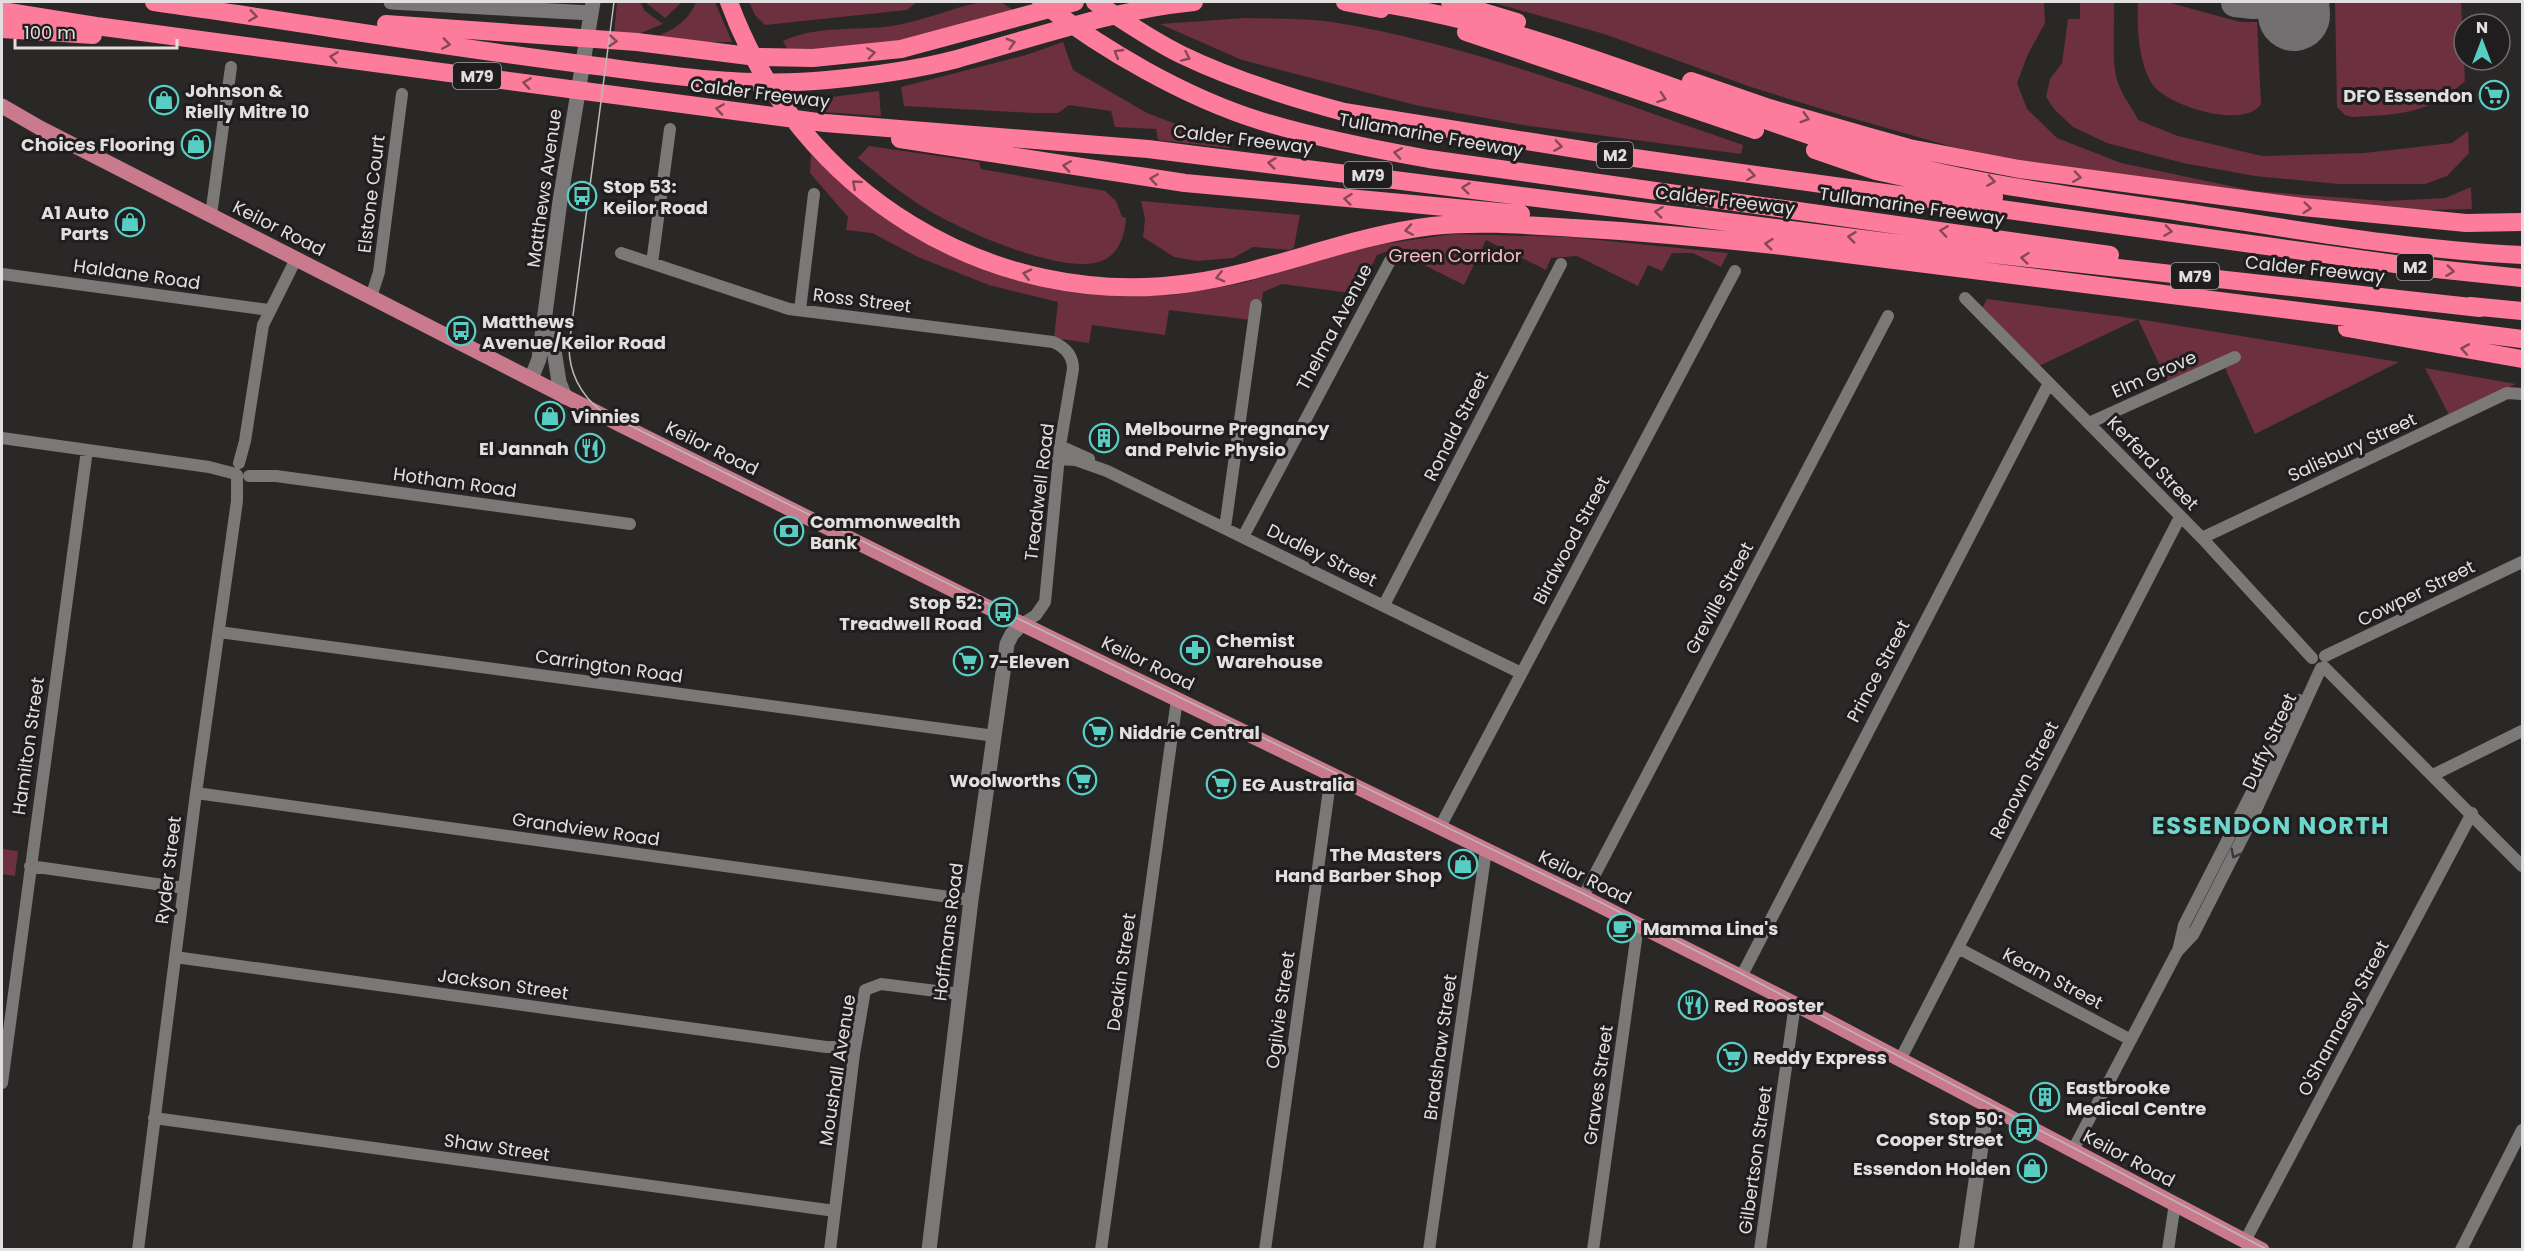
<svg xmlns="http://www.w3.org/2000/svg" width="2524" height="1251" viewBox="0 0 2524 1251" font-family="Poppins,sans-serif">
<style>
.green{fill:#6c303e}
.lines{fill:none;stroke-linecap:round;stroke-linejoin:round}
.taxiway{stroke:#727070;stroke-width:28}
.runway{stroke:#727070;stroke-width:72}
.minor{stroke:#7b7878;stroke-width:12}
.tertiary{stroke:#7b7878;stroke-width:15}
.secondary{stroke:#7b7878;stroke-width:15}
.primary{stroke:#ca7a8d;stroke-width:15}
.motorway{stroke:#fe7c9b;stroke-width:18}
.tram{stroke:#bbb9b9;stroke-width:1.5}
.oneway{stroke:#844856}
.oneway2{stroke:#3b3839}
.labels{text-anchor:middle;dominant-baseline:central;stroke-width:6;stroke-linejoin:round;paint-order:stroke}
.shield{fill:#201d1e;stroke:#a7a5a6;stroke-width:1.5}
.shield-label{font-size:16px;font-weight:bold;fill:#e1dfe0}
.poi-label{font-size:18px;font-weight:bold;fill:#e1dfe0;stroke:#201d1e;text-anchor:start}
.street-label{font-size:18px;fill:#e1dfe0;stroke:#201d1e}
.park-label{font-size:18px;fill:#fbbbc7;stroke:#201d1e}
.district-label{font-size:24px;font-weight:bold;letter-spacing:1.5px;fill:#6dd7cc;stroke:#201d1e}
</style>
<rect width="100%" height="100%" fill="#2a2727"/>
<path class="green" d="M617 2H640L645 11 663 24 633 36 614 35Z
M645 2H682L665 18Z
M696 2H715L732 42H703L658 36C675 29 690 19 696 2Z
M749 2H917L907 10 765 25 755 15Z
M982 2H1001L1016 12 922 41 790 54 783 41C817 25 856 31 892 26 923 21 951 8 982 2Z
M1491 2H2044L2045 23 2028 54 2017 83 2027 109 2057 138 2121 163 2254 191 2386 201 2445 198 2471 187 2472 209 2428 210 2332 205 2066 170 1953 147 1841 115 1751 87 1604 34Z
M2080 2H2114C2115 22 2111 65 2118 83 2123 97 2132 107 2138 120L2178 136 2262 156 2364 153 2452 143 2468 131 2469 153 2447 176 2425 184H2339L2255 176 2183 163 2107 143 2073 127 2054 109 2046 97 2050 79 2062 63 2068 19H2080Z
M2138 2H2167L2240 22H2257L2261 104C2244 130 2167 106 2152 84 2138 61 2137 27 2138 2Z
M2335 2H2461L2465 81C2426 115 2402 114 2352 117L2345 115 2337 107Z
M1245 18C1273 19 1303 18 1332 22 1474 45 1607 99 1743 145L1741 154 1523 125 1415 105 1242 60 1160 24Z
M1063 42 1073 70 1147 113 1176 124 1229 134 1230 148 1158 140 1156 129 1115 127 1111 111 1069 105 1058 113H1033L904 106 901 87 1026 55Z
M879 91 881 116 822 112 823 98Z
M869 146 979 162 981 169 1105 191 1116 201 1122 217 1126 218C1125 234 1120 252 1104 260 1067 278 961 230 928 210 903 195 880 176 858 158Z
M811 155 864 203 893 224 934 248 988 271 1057 289 1131 296 1174 295 1243 283 1363 247 1453 234 1568 237 1728 253 1721 267 1693 253H1672L1662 271 1648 265 1638 286 1577 256 1551 258 1546 270 1486 240 1464 285 1406 256 1405 252 1397 248 1377 255 1358 294 1282 284 1263 292 1259 321 1169 310 1165 335 1092 325 1089 343 1054 338 1058 302 989 285 918 257 872 233 846 230 848 217 810 173Z
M1141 201 1300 215 1294 247 1291 250 1253 247 1233 258 1197 261 1174 257 1143 237 1145 219Z
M1987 299 2138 319 2399 362 2255 434 2225 368 2168 383 2138 319 2039 366 1981 310Z
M2425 368 2516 384 2449 415Z
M2 849 18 851 15 876 2 874Z"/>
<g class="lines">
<path class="taxiway" d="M2235 3 2253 5 2293 3"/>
<path class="runway" d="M2293 2 2294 15"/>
<path class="minor" d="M211 215 231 67
M621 253 789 309 1053 342C1065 347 1073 355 1073 369L1060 446 1045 602 1036 615 1022 624
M652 263 670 129
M2 274 269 310
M371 297 379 272 402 94
M1965 298 2202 538 2312 658
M800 310 814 194
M2089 423 2235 357
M2 438 209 467 236 474
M1060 446 1089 459
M1058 459 1076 460 1107 471 1521 673
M239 463 245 441 263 325 296 259
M249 476H276L630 524
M1225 528 1256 305
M1243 537 1390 261
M2202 538 2507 393 2522 394
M1384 605 1561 264
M219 632 995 736
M2325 656 2522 562
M2324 667 2522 866
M2433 775 2522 731
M196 793 971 900
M1440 827 1735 271
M30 866 184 888
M1583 897 1888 316
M1958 948 2131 1040
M2178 951 2184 925 2299 700
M175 957 826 1047H855
M1741 977 2049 383
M1900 1060 2180 517
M2 1083 87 450
M154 1118 835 1211
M2073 1150 2177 952 2193 935 2251 821 2321 668
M2245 1241 2472 813
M138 1250 196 793 237 501V475
M830 1250 854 1054 865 990 881 984 960 994
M1101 1250 1177 699
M1265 1250 1331 775
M1429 1250 1486 850
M1593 1250 1638 925
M1760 1250 1795 1004
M2168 1250 2174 1210 2177 1205
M2461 1250 2522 1130"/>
<path class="tertiary" d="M1966 1250 1987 1105"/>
<path class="secondary" d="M391 2 591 13
M550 325 559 382 565 397
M531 379 539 359 560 201 593 2
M929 1250 971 900 1007 644 1012 634 1022 624"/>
<path class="primary" d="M2 106 40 128 623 426 1022 624 1583 897 1795 1004 2262 1250"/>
<path class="motorway" d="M154 2C299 22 444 47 589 65 668 75 747 88 827 80 870 76 915 70 957 59 1036 37 1113 10 1194 2
M729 2C798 191 990 312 1191 283 1273 271 1349 236 1432 226 1479 221 1527 225 1574 228 1641 232 1708 238 1774 245L2522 339
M1041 2C1104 50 1184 97 1261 121 1316 138 1372 149 1429 159L2110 255
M1095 2C1123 20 1151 40 1182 55 1234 80 1288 97 1344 112L1620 156 2417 267 2522 278
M1345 2 1381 9
M1371 2C1542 26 1706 106 1871 155 1971 185 2077 196 2181 212 2294 229 2408 250 2522 255
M1450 2 1517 22
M2 11 96 26 825 123 1148 149 1910 245 2480 308
M386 24 637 42 757 57 813 58 901 49 1075 2
M2 29 93 35
M1466 32 1755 130
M1691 81 1769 108 1866 136 1909 148 2019 169 2303 207 2466 223 2522 222
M900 139 1185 183 1521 214
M1815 150 1876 171 1994 197
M2470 306 2522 311
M2347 328 2522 359"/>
<path class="tram" d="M614 2 569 346C569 373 580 394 601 411L1025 622 1584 894 1742 974 2268 1250"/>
</g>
<defs><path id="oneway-chevron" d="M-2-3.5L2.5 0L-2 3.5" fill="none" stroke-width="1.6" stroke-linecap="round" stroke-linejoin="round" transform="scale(1.5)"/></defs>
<g class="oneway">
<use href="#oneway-chevron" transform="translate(253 16) rotate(8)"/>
<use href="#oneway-chevron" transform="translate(613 41) rotate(5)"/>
<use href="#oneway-chevron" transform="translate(1011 43) rotate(-16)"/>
<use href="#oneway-chevron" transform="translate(446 44) rotate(9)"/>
<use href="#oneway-chevron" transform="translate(871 53) rotate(-8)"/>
<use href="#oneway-chevron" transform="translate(1118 53) rotate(-149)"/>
<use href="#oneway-chevron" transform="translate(334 57) rotate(-172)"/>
<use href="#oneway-chevron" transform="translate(1186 57) rotate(24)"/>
<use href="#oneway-chevron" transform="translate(527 83) rotate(-172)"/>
<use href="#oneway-chevron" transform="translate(1662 98) rotate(19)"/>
<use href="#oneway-chevron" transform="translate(720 109) rotate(-172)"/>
<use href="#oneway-chevron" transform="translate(1805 118) rotate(17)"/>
<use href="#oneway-chevron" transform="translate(1558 146) rotate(9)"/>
<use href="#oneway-chevron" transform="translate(1398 153) rotate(-171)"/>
<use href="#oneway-chevron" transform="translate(1272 163) rotate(-173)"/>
<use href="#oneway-chevron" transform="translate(1067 166) rotate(-171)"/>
<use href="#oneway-chevron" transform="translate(1751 175) rotate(8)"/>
<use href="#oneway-chevron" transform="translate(2077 177) rotate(8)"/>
<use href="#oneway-chevron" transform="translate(1154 179) rotate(-172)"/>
<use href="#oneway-chevron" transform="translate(1991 181) rotate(9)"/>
<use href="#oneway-chevron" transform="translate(856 184) rotate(-139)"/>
<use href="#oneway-chevron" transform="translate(1466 188) rotate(-173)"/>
<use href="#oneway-chevron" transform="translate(1348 199) rotate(-174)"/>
<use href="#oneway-chevron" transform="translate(2307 208) rotate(6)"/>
<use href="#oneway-chevron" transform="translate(1659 212) rotate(-173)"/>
<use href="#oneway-chevron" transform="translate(1409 230) rotate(171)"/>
<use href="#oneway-chevron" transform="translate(1944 231) rotate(-172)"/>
<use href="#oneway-chevron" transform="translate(2168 231) rotate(8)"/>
<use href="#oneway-chevron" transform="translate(1852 237) rotate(-173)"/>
<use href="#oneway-chevron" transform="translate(1769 244) rotate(-174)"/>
<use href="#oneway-chevron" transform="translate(2025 258) rotate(-174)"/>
<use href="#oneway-chevron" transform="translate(2450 271) rotate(7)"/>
<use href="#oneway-chevron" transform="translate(1027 274) rotate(-166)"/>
<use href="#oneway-chevron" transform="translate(1220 277) rotate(167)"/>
<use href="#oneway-chevron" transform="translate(2465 349) rotate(-170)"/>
</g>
<use class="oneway2" href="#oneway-chevron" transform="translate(2235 854) rotate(117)"/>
<defs>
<g id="supermarket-ring" transform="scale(1.5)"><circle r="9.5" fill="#201d1e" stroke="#56cec3" stroke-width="1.5"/><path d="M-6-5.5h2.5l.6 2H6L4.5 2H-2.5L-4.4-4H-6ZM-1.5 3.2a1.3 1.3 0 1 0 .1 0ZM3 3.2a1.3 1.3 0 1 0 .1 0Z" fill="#56cec3"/></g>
<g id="shop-ring" transform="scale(1.5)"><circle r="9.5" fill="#201d1e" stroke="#56cec3" stroke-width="1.5"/><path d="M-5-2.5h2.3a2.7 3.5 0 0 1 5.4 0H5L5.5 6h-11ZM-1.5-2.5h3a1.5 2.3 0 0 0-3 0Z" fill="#56cec3"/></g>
<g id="bus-ring" transform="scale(1.5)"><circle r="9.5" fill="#201d1e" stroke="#56cec3" stroke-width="1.5"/><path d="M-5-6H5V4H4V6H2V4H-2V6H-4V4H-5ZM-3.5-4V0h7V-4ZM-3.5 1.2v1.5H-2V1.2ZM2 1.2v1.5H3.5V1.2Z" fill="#56cec3"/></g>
<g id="building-ring" transform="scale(1.5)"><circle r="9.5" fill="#201d1e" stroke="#56cec3" stroke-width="1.5"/><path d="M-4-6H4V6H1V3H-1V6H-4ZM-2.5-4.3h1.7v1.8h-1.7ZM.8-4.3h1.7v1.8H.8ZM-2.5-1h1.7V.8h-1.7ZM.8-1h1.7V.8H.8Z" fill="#56cec3"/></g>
<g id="restaurant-ring" transform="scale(1.5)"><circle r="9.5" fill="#201d1e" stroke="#56cec3" stroke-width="1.5"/><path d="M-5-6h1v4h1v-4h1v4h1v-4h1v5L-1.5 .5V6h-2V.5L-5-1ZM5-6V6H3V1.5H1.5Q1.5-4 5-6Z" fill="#56cec3"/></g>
<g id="bank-ring" transform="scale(1.5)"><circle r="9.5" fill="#201d1e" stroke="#56cec3" stroke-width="1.5"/><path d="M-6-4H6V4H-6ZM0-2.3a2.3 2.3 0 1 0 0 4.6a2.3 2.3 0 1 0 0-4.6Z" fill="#56cec3"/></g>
<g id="pharmacy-ring" transform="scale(1.5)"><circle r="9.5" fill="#201d1e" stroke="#56cec3" stroke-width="1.5"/><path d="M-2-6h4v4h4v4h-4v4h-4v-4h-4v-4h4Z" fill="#56cec3"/></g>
<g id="cafe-ring" transform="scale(1.5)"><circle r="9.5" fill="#201d1e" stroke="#56cec3" stroke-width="1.5"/><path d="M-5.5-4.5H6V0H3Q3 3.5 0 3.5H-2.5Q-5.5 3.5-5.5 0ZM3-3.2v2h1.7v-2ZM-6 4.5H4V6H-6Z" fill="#56cec3"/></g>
</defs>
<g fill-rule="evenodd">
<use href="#supermarket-ring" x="2494" y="95"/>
<use href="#shop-ring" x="164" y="100"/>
<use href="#shop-ring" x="196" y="144"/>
<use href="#bus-ring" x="582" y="196"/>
<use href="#shop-ring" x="130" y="222"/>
<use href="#bus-ring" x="461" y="331"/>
<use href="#shop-ring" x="550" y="416"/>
<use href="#building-ring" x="1104" y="438"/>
<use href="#restaurant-ring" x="590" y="448"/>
<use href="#bank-ring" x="789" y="531"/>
<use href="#bus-ring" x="1003" y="612"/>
<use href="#pharmacy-ring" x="1195" y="650"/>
<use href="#supermarket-ring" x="968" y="661"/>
<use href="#supermarket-ring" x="1098" y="732"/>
<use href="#supermarket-ring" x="1082" y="780"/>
<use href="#supermarket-ring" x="1221" y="784"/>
<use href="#shop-ring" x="1463" y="864"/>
<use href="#cafe-ring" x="1622" y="928"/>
<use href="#restaurant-ring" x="1693" y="1005"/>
<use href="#supermarket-ring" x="1732" y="1057"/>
<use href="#building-ring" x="2045" y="1097"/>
<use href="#bus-ring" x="2024" y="1128"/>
<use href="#shop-ring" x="2032" y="1168"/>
</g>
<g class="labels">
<g class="shield">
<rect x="453" y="63" width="48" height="26" rx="4.5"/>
<rect x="1597" y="142" width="36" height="26" rx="4.5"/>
<rect x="1344" y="162" width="48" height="26" rx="4.5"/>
<rect x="2397" y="254" width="36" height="26" rx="4.5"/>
<rect x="2171" y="263" width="48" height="26" rx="4.5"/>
</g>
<g class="shield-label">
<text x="477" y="76">M79</text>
<text x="1615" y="155">M2</text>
<text x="1368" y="175">M79</text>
<text x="2415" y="267">M2</text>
<text x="2195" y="276">M79</text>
</g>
<g class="poi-label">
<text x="185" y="90">Johnson &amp;<tspan x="185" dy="21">Rielly Mitre 10</tspan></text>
<text x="2473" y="95" text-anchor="end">DFO Essendon</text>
<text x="175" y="144" text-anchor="end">Choices Flooring</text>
<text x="603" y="186">Stop 53:<tspan x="603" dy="21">Keilor Road</tspan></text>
<text x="109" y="212" text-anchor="end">A1 Auto<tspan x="109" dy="21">Parts</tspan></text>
<text x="482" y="321">Matthews<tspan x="482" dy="21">Avenue/Keilor Road</tspan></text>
<text x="571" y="416">Vinnies</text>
<text x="1125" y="428">Melbourne Pregnancy<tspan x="1125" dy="21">and Pelvic Physio</tspan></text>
<text x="569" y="448" text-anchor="end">El Jannah</text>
<text x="810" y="521">Commonwealth<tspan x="810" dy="21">Bank</tspan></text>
<text x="982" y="602" text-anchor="end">Stop 52:<tspan x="982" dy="21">Treadwell Road</tspan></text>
<text x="1216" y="640">Chemist<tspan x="1216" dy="21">Warehouse</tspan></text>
<text x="989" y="661">7-Eleven</text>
<text x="1119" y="732">Niddrie Central</text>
<text x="1061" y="780" text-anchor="end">Woolworths</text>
<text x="1242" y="784">EG Australia</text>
<text x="1442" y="854" text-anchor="end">The Masters<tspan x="1442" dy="21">Hand Barber Shop</tspan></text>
<text x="1643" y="928">Mamma Lina's</text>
<text x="1714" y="1005">Red Rooster</text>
<text x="1753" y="1057">Reddy Express</text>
<text x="2066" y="1087">Eastbrooke<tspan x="2066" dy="21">Medical Centre</tspan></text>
<text x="2003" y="1118" text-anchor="end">Stop 50:<tspan x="2003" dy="21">Cooper Street</tspan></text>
<text x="2011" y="1168" text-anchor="end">Essendon Holden</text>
</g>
<g class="street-label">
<text transform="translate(760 93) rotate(7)">Calder Freeway</text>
<text transform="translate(1431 135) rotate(10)">Tullamarine Freeway</text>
<text transform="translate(1243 139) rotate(7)">Calder Freeway</text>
<text transform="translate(544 188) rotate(-82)">Matthews Avenue</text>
<text transform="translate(371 194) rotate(-83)">Elstone Court</text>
<text transform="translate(1725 200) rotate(7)">Calder Freeway</text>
<text transform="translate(1912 206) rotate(8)">Tullamarine Freeway</text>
<text transform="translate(279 228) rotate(27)">Keilor Road</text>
<text transform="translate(2315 269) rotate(6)">Calder Freeway</text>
<text transform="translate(137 274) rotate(8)">Haldane Road</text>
<text transform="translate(862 300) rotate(7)">Ross Street</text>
<text transform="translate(1334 327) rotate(-62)">Thelma Avenue</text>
<text transform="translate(2154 374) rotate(-24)">Elm Grove</text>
<text transform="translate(1456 426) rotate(-63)">Ronald Street</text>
<text transform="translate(2352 447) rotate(-25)">Salisbury Street</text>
<text transform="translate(712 448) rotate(26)">Keilor Road</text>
<text transform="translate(2153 463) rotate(46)">Kerferd Street</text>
<text transform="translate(455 482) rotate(8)">Hotham Road</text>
<text transform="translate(1039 492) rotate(-83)">Treadwell Road</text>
<text transform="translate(1571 540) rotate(-62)">Birdwood Street</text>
<text transform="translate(1322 555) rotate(26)">Dudley Street</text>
<text transform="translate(2416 593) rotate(-26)">Cowper Street</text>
<text transform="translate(1719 598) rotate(-62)">Greville Street</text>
<text transform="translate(1148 663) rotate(26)">Keilor Road</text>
<text transform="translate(609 666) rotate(8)">Carrington Road</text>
<text transform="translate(1878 671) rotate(-62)">Prince Street</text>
<text transform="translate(2269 741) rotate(-65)">Duffy Street</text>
<text transform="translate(28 746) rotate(-82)">Hamilton Street</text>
<text transform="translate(2024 780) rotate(-63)">Renown Street</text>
<text transform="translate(586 829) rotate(8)">Grandview Road</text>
<text transform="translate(168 870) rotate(-83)">Ryder Street</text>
<text transform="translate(1585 877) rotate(26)">Keilor Road</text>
<text transform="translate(948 932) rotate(-83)">Hoffmans Road</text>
<text transform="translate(1121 972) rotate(-82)">Deakin Street</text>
<text transform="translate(2053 978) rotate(28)">Keam Street</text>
<text transform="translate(503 984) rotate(8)">Jackson Street</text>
<text transform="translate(1280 1010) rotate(-82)">Ogilvie Street</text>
<text transform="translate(2343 1018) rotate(-62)">O'Shannassy Street</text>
<text transform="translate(1440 1047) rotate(-82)">Bradshaw Street</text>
<text transform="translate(837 1070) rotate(-81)">Moushall Avenue</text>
<text transform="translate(1598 1085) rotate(-82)">Graves Street</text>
<text transform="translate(497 1147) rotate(8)">Shaw Street</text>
<text transform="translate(2129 1158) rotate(28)">Keilor Road</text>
<text transform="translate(1755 1160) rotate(-82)">Gilbertson Street</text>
</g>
<g class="park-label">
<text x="1455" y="255">Green Corridor</text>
</g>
<g class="district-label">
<text x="2271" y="825">ESSENDON NORTH</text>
</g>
</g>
<rect width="2524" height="1251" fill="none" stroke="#e1dfe0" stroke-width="6"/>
<g transform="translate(2482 42)"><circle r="28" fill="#201d1e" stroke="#6d6b6c" stroke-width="1.5"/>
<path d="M0-4.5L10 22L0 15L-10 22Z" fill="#56cec3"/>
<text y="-9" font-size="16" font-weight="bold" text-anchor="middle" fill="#e1dfe0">N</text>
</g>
<path d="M15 39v9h162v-9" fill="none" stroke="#e1dfe0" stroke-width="3"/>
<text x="24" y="39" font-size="18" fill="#e1dfe0" stroke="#201d1e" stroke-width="4.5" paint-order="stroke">100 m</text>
</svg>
